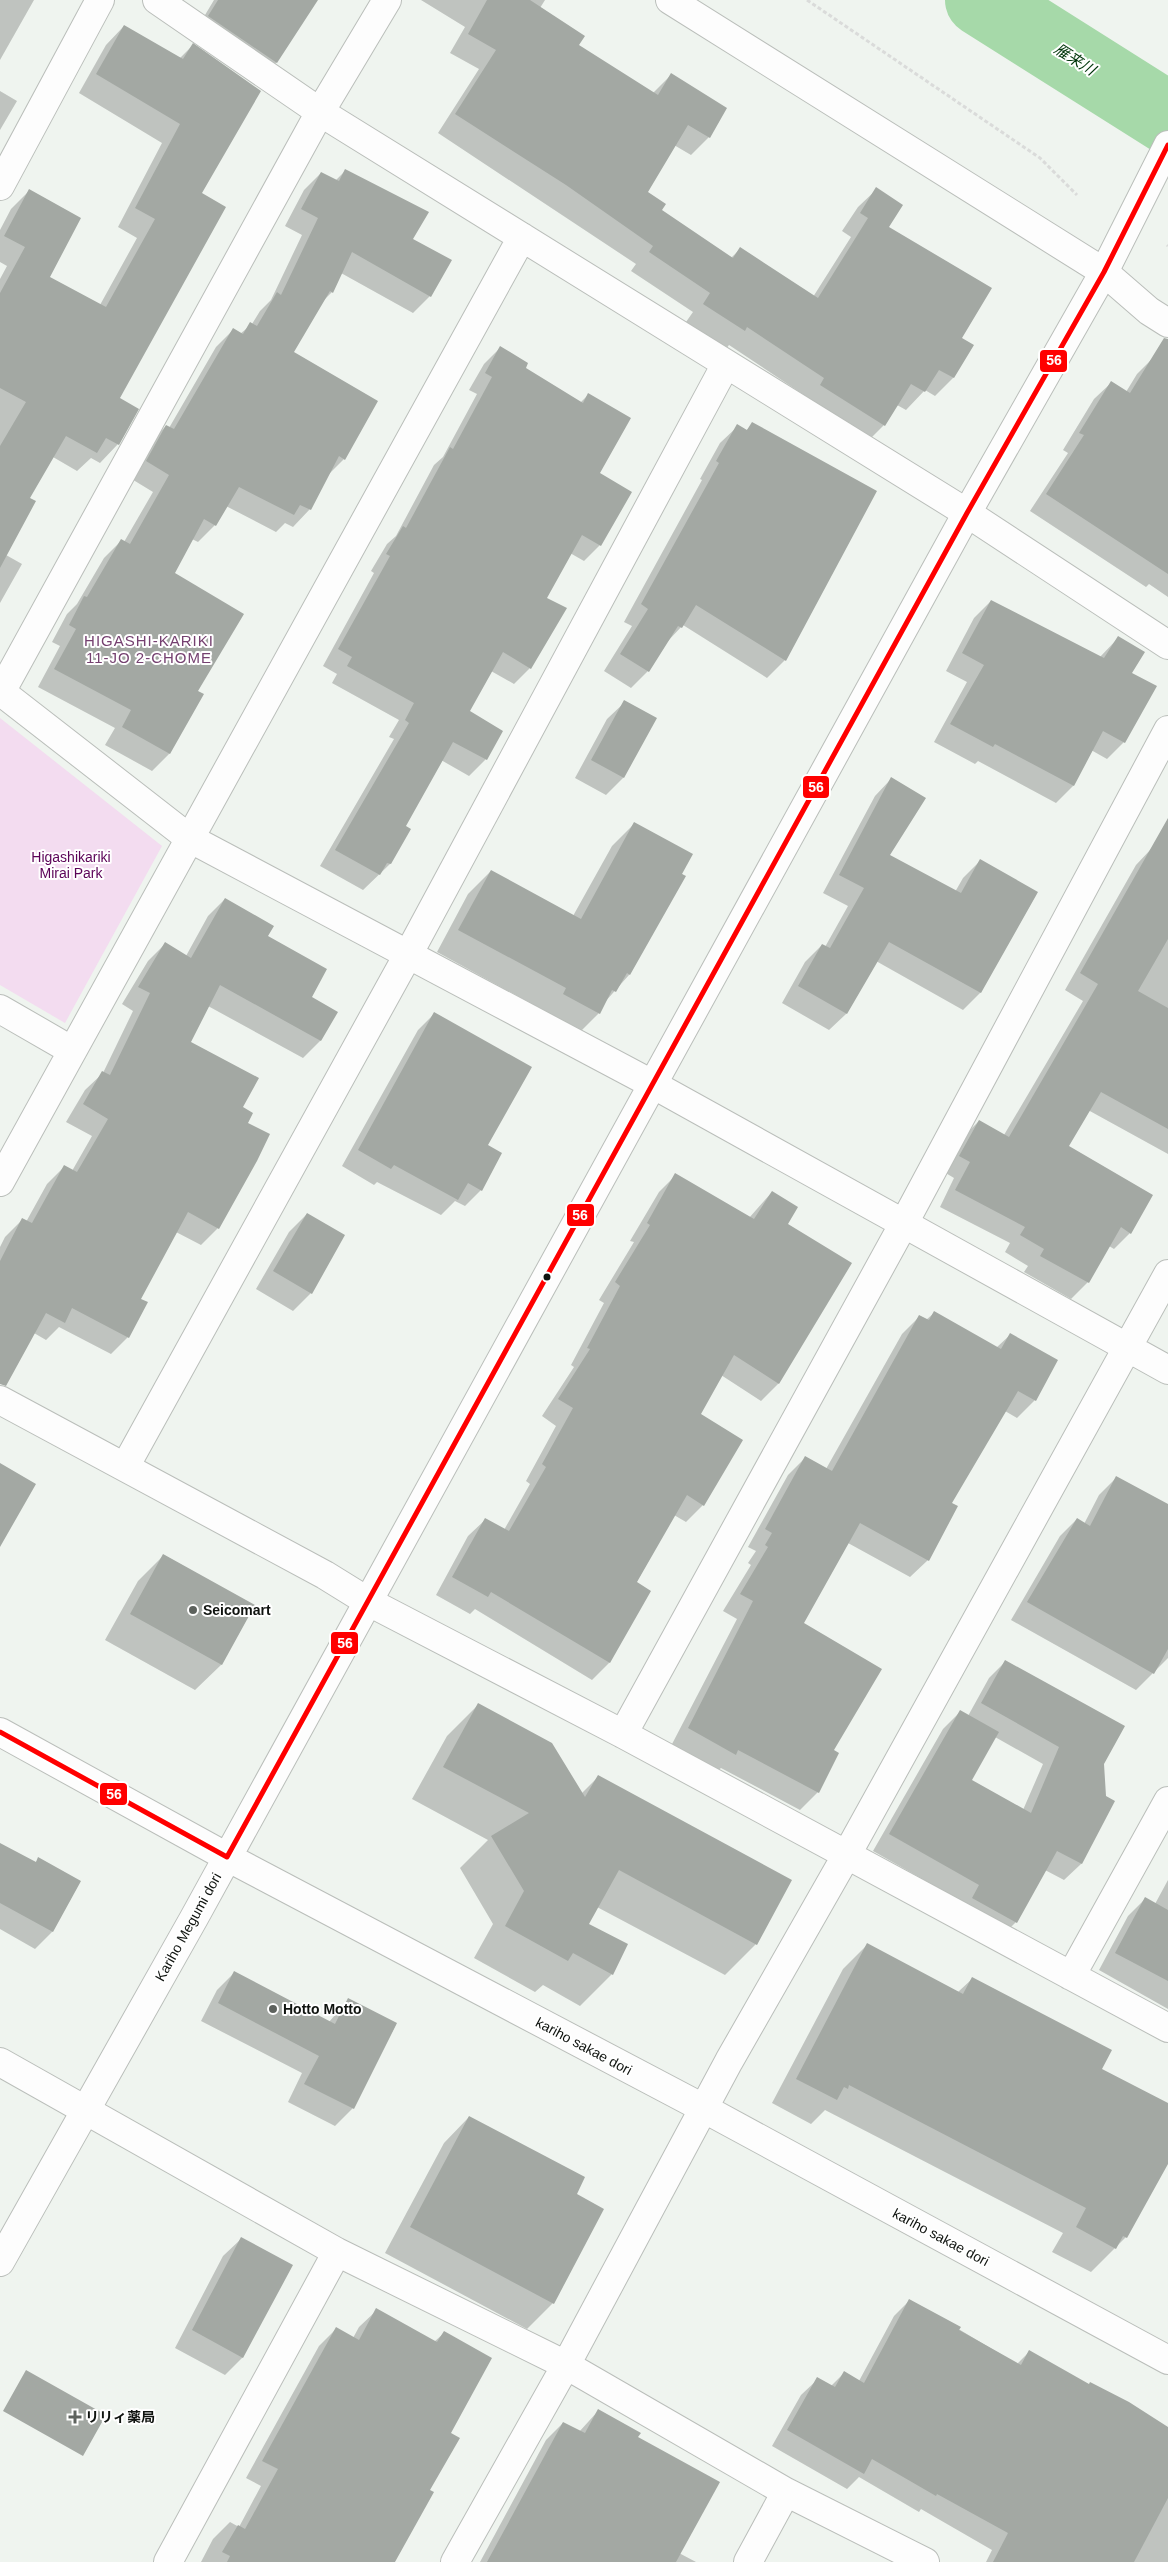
<svg xmlns="http://www.w3.org/2000/svg" width="1168" height="2562" viewBox="0 0 1168 2562" font-family="Arial,'Noto Sans JP',sans-serif">
<style>
.green{fill:#f3dcf0}
.shadow{fill:#0003;fill-rule:evenodd}
.lines{fill:none;stroke-linecap:round;stroke-linejoin:round}
.river{stroke:#a6d9a9;stroke-width:72}
.building{fill:#a3a8a3}
.minor-casing{stroke:#babeba;stroke-width:30}
.tertiary-casing{stroke:#babeba;stroke-width:30}
.path{stroke:#dadbda;stroke-width:3;stroke-dasharray:4 2.5;stroke-linecap:butt}
.minor{stroke:#fdfdfd;stroke-width:28}
.tertiary{stroke:#fdfdfd;stroke-width:28}
.bus-1-casing{stroke:#fff;stroke-width:9}
.bus-1{stroke:#f00;stroke-width:5}
.bus-dot{fill:#0f130f;stroke:#fff;stroke-width:2}
.poi-dot{fill:#5d625d;stroke:#fff;stroke-width:2}
.labels{text-anchor:middle;dominant-baseline:central;stroke-width:4;stroke-linejoin:round;paint-order:stroke}
.park-label{font-size:14px;fill:#5b0257;stroke:#fff}
.poi-label{font-size:14px;font-weight:bold;fill:#0f130f;stroke:#fff;text-anchor:start}
.street-label{font-size:14px;fill:#0f130f;stroke:#fff}
.water-label{font-size:15px;font-style:italic;fill:#01360b;stroke:#fff}
.neighbourhood-label{font-size:15px;letter-spacing:1px;fill:#754070;stroke:#fff}
.line-badge{stroke:#fff;stroke-width:2}
.badge-label{font-size:14px;text-anchor:middle;font-weight:bold;fill:#fff}
</style>
<rect width="100%" height="100%" fill="#eff4ef"/>
<path class="green" d="M0 718 162 846 65 1023 0 985Z"/>
<path class="shadow" d="M0 0H34L0 60Z
M214 0H316L276 63 262 76 196 30Z
M421 0H545L540 8 577 46 653 93 671 75 709 137 691 155 674 145 646 192 660 210 731 258 740 249 813 297 851 237 842 231 858 207 877 189 887 227 961 339 972 345 953 378 935 396 925 390 906 410 897 405 884 425 866 443 803 404 807 397 729 345 726 349 686 322 693 312 631 271 636 264 438 133 479 69 450 53 465 27Z
M124 26 180 58 193 45 200 194 118 399 137 410 118 444 100 463 91 458 77 471 53 457 29 498 6 555 22 564 0 603V279L7 266 0 262V230L11 209 29 191 48 277 100 305 137 238 118 227 162 143 79 93 106 45Z
M0 91 17 101 0 130Z
M346 170 412 239 430 296 413 313 341 273 332 292 322 302 292 353 344 459 327 476 310 509 293 527 285 523 276 532 226 506 215 525 198 542 192 539 173 573 196 691 202 695 169 754 152 771 105 745 115 728 38 687 60 646 52 642 67 614 77 604 104 558 121 541 124 542 153 492 130 478 149 443 166 426 169 428 216 347 233 330 240 334 252 324 260 311 271 300 302 235 285 226 304 190 321 173 335 181Z
M500 348 524 368 580 403 588 395 598 473 600 545 584 561 570 553 545 598 530 668 514 684 491 671 468 712 501 731 486 759 469 776 441 760 404 827 409 830 390 864 363 890 320 866 394 739 389 737 399 720 332 683 337 674 323 666 374 573 371 571 387 544 396 536 434 465 443 457 477 394 469 390 484 364Z
M1154 357 1168 366V597L1149 584 1146 587 1030 511 1068 453 1063 450 1094 399 1111 383 1126 392 1137 374Z
M752 424 875 491 785 660 767 678 683 625 667 642 648 671 631 688 604 671 632 626 624 622 702 480 700 479 720 443 738 426 746 431Z
M991 601 1100 657 1119 637 1130 673 1124 742 1107 759 1091 750 1073 786 1056 803 978 761 975 764 934 742 967 682 946 671 974 618Z
M625 702 623 778 606 795 575 778 607 719Z
M891 779 888 855 955 892 963 878 980 861 1037 893 980 993 963 1010 876 961 846 1014 829 1030 782 1003 805 962 822 945 825 947 848 906 823 893 875 796Z
M1168 819V1154L1088 1110 1067 1147 1130 1233 1114 1249 1109 1246 1088 1282 1071 1299 1024 1272 1028 1266 1005 1252 1010 1243 940 1207 954 1178 944 1172 962 1138 979 1121 1004 1135 1083 1001 1065 990 1136 865 1152 848Z
M635 823 684 876 629 975 604 1003 599 1013 576 1036 542 1017 545 1011 437 952 468 894 491 871 573 916 612 846Z
M225 899 267 937 310 998 336 1012 320 1041 303 1058 208 1006 189 1043 242 1108 246 1124 218 1228 201 1245 176 1232 139 1299 128 1337 111 1354 59 1327 46 1340 34 1333 0 1384V1247L5 1237 22 1220 26 1222 47 1184 64 1167 72 1171 92 1136 66 1122 85 1090 103 1073 133 1011 122 1004 148 961 165 944 186 956 208 916Z
M434 1014 486 1146 481 1190 465 1206 455 1201 441 1215 377 1182 374 1185 342 1166 418 1030Z
M676 1175 749 1218 772 1192 787 1225 850 1263 778 1384 761 1401 721 1375 699 1414 703 1505 686 1522 674 1515 636 1583 649 1591 609 1663 592 1680 475 1609 470 1614 436 1595 468 1536 486 1519 504 1530 530 1484 526 1481 556 1426 542 1416 574 1367 571 1365 604 1303 599 1300 634 1242 630 1241 659 1192Z
M307 1214 311 1293 293 1311 256 1289 289 1232Z
M934 1313 996 1348 1010 1335 1035 1400 1017 1418 1005 1411 950 1503 928 1560 910 1577 848 1543 802 1623 833 1750 818 1792 800 1810 721 1768 717 1771 671 1746 737 1619 723 1611 751 1565 748 1563 756 1551 748 1547 788 1475 805 1458 826 1469 902 1334 920 1316 926 1320Z
M1116 1478 1168 1507V1658L1136 1690 1011 1620 1060 1536 1077 1519 1084 1524 1099 1495Z
M164 1555 254 1606 221 1665 195 1690 105 1640 138 1581Z
M1006 1661 1103 1764 1105 1797 1113 1801 1081 1864 1064 1880 1045 1870 1016 1922 999 1939 956 1915 963 1902 873 1851 943 1729 960 1712 968 1716 989 1678ZM995 1737 1043 1764 1023 1810 970 1780Z
M478 1705 581 1794 598 1777 756 1944 725 1975 597 1907 587 1924 626 1945 612 1974 580 2006 543 1985 535 1992 474 1958 493 1924 460 1868 488 1840 412 1799 447 1736Z
M0 1845 35 1863 39 1859 80 1882 52 1932 35 1949 0 1929Z
M1168 1880V2009L1099 1970 1128 1916 1145 1899 1155 1904Z
M867 1945 958 1992 972 1979 1100 2069 1168 2105V2160L1126 2237 1091 2272 1052 2252 1063 2233 825 2110 811 2124 772 2103 843 1969Z
M234 1973 329 2022 348 2000 396 2024 353 2108 335 2126 288 2102 302 2073 201 2021 217 1990Z
M469 2117 575 2194 553 2303 527 2329 385 2253 444 2143Z
M241 2239 291 2265 242 2358 225 2375 175 2348 223 2256Z
M910 2300 1017 2364 1029 2352 1168 2428V2562H986L992 2550 921 2509 919 2512 859 2477 847 2489 772 2446 801 2395 818 2379 831 2386 844 2373 859 2381 894 2316Z
M377 2310 434 2342 444 2333 449 2433 428 2490 394 2562H201L213 2539 230 2522 239 2527 261 2486 246 2478 319 2346 336 2329 353 2338 359 2327Z
M598 2411 637 2437 679 2553 696 2562H480L546 2440 563 2423 579 2432Z"/>
<g class="lines">
<path class="river" d="M981 0 1168 118"/>
</g>
<path class="building" d="M218 0H318L277 63 208 16Z
M487 0H530L585 36 579 45 658 95 671 73 727 108 710 138 688 125 648 192 666 204 662 210 733 258 740 247 818 298 868 218 860 213 876 187 903 205 889 227 992 288 962 338 974 345 954 378 939 370 925 392 911 384 885 426 820 385 824 378 747 327 745 331 703 304 710 293 649 252 653 246 566 185 455 114 496 50 468 34Z
M124 25 183 59 193 43 261 91 202 193 226 207 120 398 139 409 119 445 106 438 97 453 66 436 30 498 36 501 0 568V446L26 402 0 388V293L25 247 4 236 29 189 81 218 50 277 106 307 155 219 135 208 180 124 96 74Z
M345 169 429 212 413 239 452 260 431 297 352 252 333 293 330 291 294 352 378 401 345 460 339 456 311 510 300 505 294 515 239 487 216 526 204 519 175 573 244 614 198 691 204 694 170 754 122 727 131 710 54 669 76 629 69 625 84 596 87 597 121 539 130 544 169 475 146 461 166 425 174 429 233 328 243 334 250 322 257 326 277 292 281 295 318 218 301 209 321 172 339 181Z
M1164 338 1168 339V574L1046 494 1084 435 1079 433 1111 381 1130 393Z
M500 346 528 363 526 368 583 403 588 393 631 418 600 473 632 492 601 546 582 535 547 598 567 608 531 669 503 652 470 711 503 731 487 760 453 742 406 826 411 829 391 864 387 863 380 875 335 850 409 723 405 720 414 703 347 666 352 657 338 649 390 556 386 554 403 526 406 528 450 447 453 449 492 377 485 373Z
M752 422 877 491 786 661 696 605 682 628 678 626 649 672 620 654 648 609 641 604 719 463 716 461 737 424 747 430Z
M991 600 1104 658 1118 636 1145 652 1132 673 1157 686 1125 743 1103 731 1074 786 995 744 993 747 950 724 984 665 962 653Z
M624 700 657 718 624 778 591 760Z
M891 777 926 798 890 855 961 893 980 859 1038 892 981 993 889 942 847 1014 798 986 822 944 830 948 864 888 839 875Z
M1168 818V939L1138 991 1168 1008V1129L1101 1092 1069 1146 1153 1195 1131 1234 1121 1227 1089 1283 1040 1256 1044 1249 1020 1235 1025 1227 955 1190 970 1162 959 1156 979 1120 1009 1137 1098 984 1080 973Z
M634 822 693 854 682 874 686 876 630 975 627 973 616 992 612 990 600 1014 563 994 566 988 458 930 491 870 581 919Z
M225 898 274 926 268 936 327 969 312 997 338 1012 321 1041 220 985 191 1042 259 1078 243 1107 253 1113 248 1123 270 1134 257 1161 219 1229 188 1212 141 1299 148 1302 129 1338 72 1308 65 1323 46 1313 6 1386 0 1384V1261L22 1218 32 1223 64 1165 77 1172 108 1119 83 1104 102 1071 110 1075 150 993 138 987 165 942 191 958Z
M434 1012 532 1067 488 1145 502 1153 482 1191 468 1183 458 1200 394 1165 391 1169 358 1150Z
M675 1173 754 1219 772 1191 798 1207 788 1224 852 1263 779 1384 734 1355 701 1414 743 1440 704 1506 687 1495 637 1582 651 1591 610 1663 491 1592 488 1597 452 1577 485 1518 509 1531 546 1467 542 1464 573 1408 558 1399 590 1349 587 1348 620 1286 615 1282 650 1225 647 1223Z
M307 1213 345 1235 312 1294 273 1271Z
M934 1311 1001 1349 1010 1333 1058 1360 1036 1401 1018 1391 952 1503 958 1506 929 1561 860 1523 804 1623 882 1669 834 1750 839 1753 819 1793 738 1750 736 1755 688 1728 753 1601 740 1594 768 1547 765 1545 772 1533 765 1529 805 1456 832 1471 919 1315 929 1320Z
M0 1463 36 1484 0 1547Z
M1116 1476 1168 1504V1649L1154 1674 1027 1602 1077 1518 1090 1526Z
M163 1554 255 1605 222 1665 130 1614Z
M1005 1660 1125 1726 1104 1764 1106 1796 1115 1801 1082 1864 1057 1851 1017 1923 972 1898 979 1885 889 1834 960 1710 999 1732 972 1780 1031 1813 1059 1747 981 1703Z
M478 1703 552 1743 585 1797 598 1775 792 1880 757 1945 619 1870 589 1924 628 1944 613 1975 573 1953 568 1961 505 1926 524 1891 491 1836 529 1813 443 1767Z
M0 1843 36 1862 38 1857 81 1881 53 1932 0 1903Z
M1145 1897 1168 1910V1981L1115 1953Z
M867 1943 963 1994 972 1977 1112 2050 1102 2069 1168 2103V2164L1127 2238 1123 2236 1116 2249 1076 2227 1086 2208 849 2085 848 2089 844 2087 837 2100 796 2079Z
M234 1971 335 2024 348 1998 397 2023 354 2109 304 2084 319 2056 218 2003Z
M469 2116 585 2177 577 2194 604 2209 554 2304 410 2227Z
M241 2237 293 2265 243 2358 192 2330Z
M909 2299 961 2327 959 2330 1021 2365 1029 2350 1089 2384 1090 2382 1129 2402 1168 2427V2498L1134 2562H993L1008 2533 937 2494 936 2496 872 2459 864 2474 787 2430 817 2377 835 2387 844 2371 864 2383Z
M376 2308 437 2342 444 2331 492 2358 451 2433 460 2438 430 2490 434 2492 395 2562H227L230 2556 222 2552 238 2525 245 2529 278 2469 262 2461 336 2327 359 2340Z
M26 2370 106 2415 83 2456 3 2411Z
M598 2409 641 2433 638 2437 720 2482 676 2562H487L563 2422 585 2433Z"/>
<g class="lines">
<g class="minor-casing">
<path id="minor" d="M157 0 320 112 967 513 1168 645
M0 186 100 0
M1104 272 1149 311 1168 323
M0 691 189 838 654 1085 1168 1370
M1 692 320 112 387 0
M0 1009 71 1050
M0 1182 522 237
M0 1400 325 1575 367 1601 623 1734 1168 2028
M125 1467 409 953 726 364
M623 1734 903 1225 1168 730
M1071 1976 1168 1801
M0 2062 337 2252 566 2365 786 2492 925 2562
M168 2562 337 2252
M455 2562 566 2365 729 2061 846 1856 1168 1274
M748 2562 786 2492"/>
</g>
<g class="tertiary-casing">
<path id="tertiary" d="M670 0 1104 272
M0 1732 227 1857 703 2108 1168 2360
M0 2262 194 1918 967 513 1104 272 1168 145"/>
</g>
<path class="path" d="M807 0 1040 158 1077 195
M1167 245 1168 246"/>
<use href="#minor" class="minor"/>
<use href="#tertiary" class="tertiary"/>
<g class="bus-1-casing">
<path id="bus-1" d="M0 1732 227 1857
M227 1857 967 513 1104 272 1168 145"/>
</g>
<use href="#bus-1" class="bus-1"/>
</g>
<circle class="bus-dot" cx="547" cy="1277" r="4.5"/>
<g class="poi-dot">
<circle cx="193" cy="1610" r="5"/>
<circle cx="273" cy="2009" r="5"/>
<path d="M72.5 2409.5h5v5h5v5h-5v5h-5v-5h-5v-5h5z"/>
</g>
<g class="labels">
<g class="park-label">
<text x="71" y="857">Higashikariki<tspan x="71" dy="16">Mirai Park</tspan></text>
</g>
<g class="poi-label">
<text x="203" y="1610">Seicomart</text>
<text x="283" y="2009">Hotto Motto</text>
<text x="85" y="2417">リリィ薬局</text>
</g>
<g class="street-label">
<text transform="translate(188 1927) rotate(-61)">Kariho Megumi dori</text>
<text transform="translate(584 2046) rotate(28)">kariho sakae dori</text>
<text transform="translate(941 2237) rotate(28)">kariho sakae dori</text>
</g>
<g class="water-label">
<text transform="translate(1075 59) rotate(32)">雁来川</text>
</g>
<g class="neighbourhood-label">
<text x="149" y="640">HIGASHI-KARIKI<tspan x="149" dy="17">11-JO 2-CHOME</tspan></text>
</g>
</g>
<g class="line-badge">
<rect x="1039" y="349" width="29" height="24" rx="5" fill="#f00"/>
<rect x="802" y="775" width="28" height="24" rx="5" fill="#f00"/>
<rect x="566" y="1203" width="29" height="24" rx="5" fill="#f00"/>
<rect x="330" y="1631" width="29" height="24" rx="5" fill="#f00"/>
<rect x="99" y="1782" width="29" height="24" rx="5" fill="#f00"/>
</g>
<g class="badge-label">
<text x="1054" y="365">56</text>
<text x="816" y="792">56</text>
<text x="580" y="1220">56</text>
<text x="345" y="1648">56</text>
<text x="114" y="1799">56</text>
</g>
</svg>
